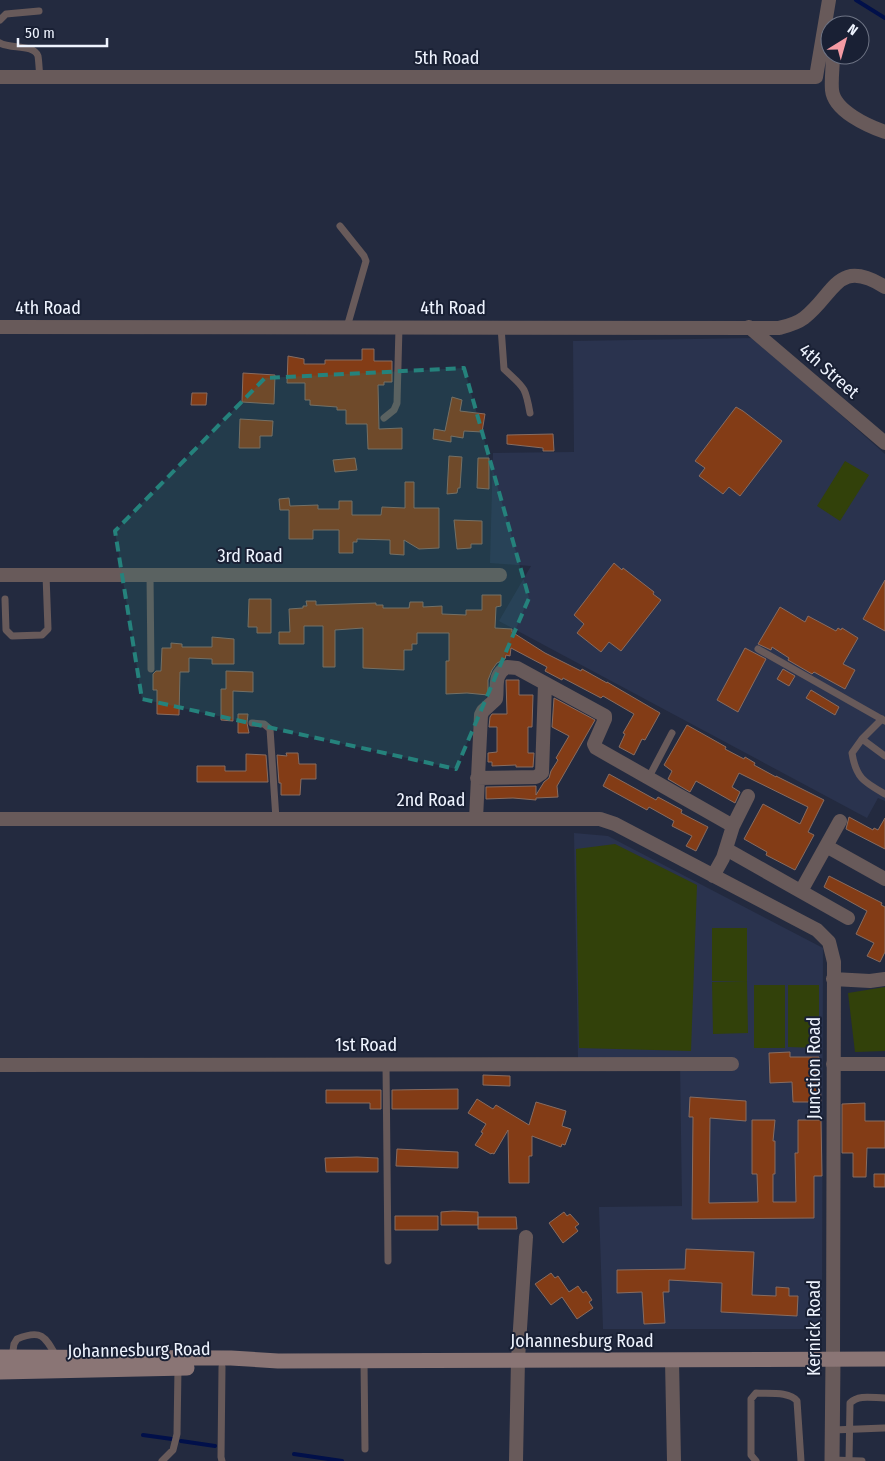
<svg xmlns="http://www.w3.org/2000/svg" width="885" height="1461" viewBox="0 0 885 1461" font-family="'Fira Sans Condensed',sans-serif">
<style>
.built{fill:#2a334e}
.green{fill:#32410a}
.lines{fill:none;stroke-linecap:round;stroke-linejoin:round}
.stream{stroke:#01104a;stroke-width:4}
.building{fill:#833c16;stroke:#886c60}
.service{stroke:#685a5a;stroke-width:7}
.minor{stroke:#685a5a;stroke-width:14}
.tertiary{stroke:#685a5a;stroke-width:15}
.secondary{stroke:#8a7575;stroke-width:15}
.marked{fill:#25827c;fill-opacity:0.2;stroke:#25827c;stroke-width:4;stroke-dasharray:10 6;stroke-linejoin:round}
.labels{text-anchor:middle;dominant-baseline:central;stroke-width:4;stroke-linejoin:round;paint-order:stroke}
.street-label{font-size:18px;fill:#eef3fe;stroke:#192034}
</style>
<rect width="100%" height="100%" fill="#232a3f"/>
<path class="built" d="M754 338 885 454V801L878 798 867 818 499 621 531 566 490 563 493 453 574 452 573 341Z
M574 833 608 836 823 948 822 1329H603L599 1207 682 1206 680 1062 578 1059Z"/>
<path class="green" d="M845 461 869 475 840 521 817 506Z
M615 844 697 885 691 1051 579 1048 576 849Z
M712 928H747V981H712Z
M747 981 748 1033 713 1034 712 982Z
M754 985H785V1048H754Z
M788 985H819V1048L788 1047Z
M885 987V1051L855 1052 848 993Z"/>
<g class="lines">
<path class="stream" d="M856 0 885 18
M143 1435 172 1439
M181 1441 215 1446
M294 1454 342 1461"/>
</g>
<path class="building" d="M362 349H374V361H392V382H384V385H378L379 429 402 428V449H368L367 424H346V410H337V407L310 405V400H305V383H287L288 356 304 359V364H325V360H362Z
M243 373 275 375 274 404 242 402Z
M192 393H207L206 405H191Z
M452 397 462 400 460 411 485 414 482 432 464 431 463 438 451 436V442L433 439 434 429 445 431Z
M736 407 743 411 782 441 740 496 729 487 723 494 699 476 705 468 695 461Z
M240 419 273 421 272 436H260V448H239Z
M553 434 554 451H543V448L507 444V435Z
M449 456 462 457 460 488H458L457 493 447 494Z
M355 458 357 470 335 472 333 460Z
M478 458H489V489L477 488Z
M405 482H414V508H439V548L419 549 404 540V555L390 554V540L357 539V542H353V553H339V530H313V539H289V510H280L279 499 289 498 290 506 318 505V509H339V501H352V515H381L382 507 405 508Z
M454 520 482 521V544H471V548L457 549Z
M614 563 622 570 623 568 654 592 653 594 661 600 621 651 609 642 601 652 577 633 584 624 574 615Z
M885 580V631L863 619Z
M482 595H501V606L496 607 495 628 512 629V632L545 653 581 671 582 669 607 683V682L660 713 645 740 642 739 634 755 619 747 625 734 623 733 634 714 603 696 601 698 563 678 562 680 545 671 547 667 511 648 510 656 506 655 505 659 497 663 492 670 488 680V695L467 693 446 694V661H449V633H417V644H412V650H404V670L363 668V628L335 630V667H323V626H304V644H279V632H290L289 609 303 608V606H307L306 601H316V605L376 603V605H383V608H409L410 602H423V607L442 606V614L466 615V610H482Z
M249 599H271V633H257V627H248Z
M780 607 805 622 808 616 836 631 838 628 841 630 842 628 858 638 843 664 855 670 845 689 814 672 812 674 788 660 789 658 772 647 771 650 758 644Z
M212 637 234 639V664H212V659L189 658V672H180L179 715 157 714V690H153V674L156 671H161L162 648H171V643L182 644V647H212Z
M745 648 766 659 738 712 717 700Z
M783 669 795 676 789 686 777 679Z
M226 671 253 672V692L233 691V721L221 720V689H226Z
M506 680H519V695H533L532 727H528V753H534L533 767H516V765L492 766V762H488V753L497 752V727H489L490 717 492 714H507Z
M811 690 839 707 835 715 806 698Z
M554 698 595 720 557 786 558 797 536 798V800L513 798 486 799V787L536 786V795L544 782 549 778 551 771 558 760 556 758 569 736 552 727Z
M238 714H248L247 723 249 733H238Z
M687 725 726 747 725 749 744 759 745 757 755 763 754 765 776 777V776L824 800 808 832 814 835 795 870 766 855 767 852 744 839 763 804 800 824 808 807 739 773 732 787 740 792 735 803 696 781 690 792 668 779 672 771 664 765Z
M286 753H298L299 764H316V779H301L300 795H281V783H279L277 755 287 756Z
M246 754 266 755 268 782H197V766H225V771H246Z
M609 774 656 800 658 797 682 810 681 813 708 827 696 851 686 846 692 836 672 826 674 821 649 807 647 810 603 786Z
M849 817 873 830 874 828 878 830 885 818V849L846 829Z
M829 876 882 903 881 905 885 907V952L880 962 867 956 874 943 856 934 867 911 824 887Z
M790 1052V1057H819L821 1102H793L792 1082 770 1083 769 1053Z
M483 1075 510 1076V1086L483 1085Z
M458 1089V1109H392V1090Z
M326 1090H381V1109H370V1103H326Z
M690 1097 746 1101V1121L710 1118 709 1203 758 1202 757 1174H752V1120H775L773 1141H775V1174H773V1202H796L795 1153H798V1120H821L822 1176H814V1218L692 1219 693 1117H689Z
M477 1099 493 1109 496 1105 529 1125 536 1102 566 1111 562 1126 571 1129 565 1145 562 1144 561 1147 532 1136V1156H529V1183H509L508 1130 494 1154 492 1153 491 1154 475 1145 483 1133 481 1132 486 1124 468 1113Z
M865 1103V1121H885V1148H867L866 1177H853V1153H842V1104Z
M397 1149 458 1152V1168L396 1166Z
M357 1157 378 1158V1172H326L325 1158Z
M874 1174H885V1187H874Z
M453 1211 478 1212V1225H441V1212Z
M564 1212 567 1216 570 1214 579 1224 575 1227 578 1231 563 1243 549 1223Z
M395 1216H438V1230H395Z
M478 1217H516L517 1229H478Z
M686 1249 754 1252 752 1295 776 1296V1287L789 1288V1296H798L797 1316 721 1312 722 1283 669 1280V1292H663L665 1323 644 1324 642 1292 617 1293V1270L685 1269Z
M551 1273 555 1278 558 1276 569 1292 578 1286 583 1293 586 1291 592 1300 589 1302 593 1308 577 1319 562 1297 551 1305 535 1284Z"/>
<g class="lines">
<path class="service" d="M0 20 6 14 39 11
M0 43C10 49 34 44 38 56 39 62 39 70 40 77
M340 226 364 256 366 261 347 327
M501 327 504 369C524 388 525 385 530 413
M384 418 394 410 397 403 399 327
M150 575 151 669
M5 599 6 630 12 636 42 635 48 629 46 575
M758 649 885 721
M882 719 862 739 885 756
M252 723 264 724 270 729 276 819
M862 739 852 753C856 778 864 782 885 794
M649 777 672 733
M386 1064 388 1261
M12 1357 14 1344 17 1339C41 1329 45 1336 56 1356
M364 1361 365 1449
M222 1367 221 1457 222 1461
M833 1430 884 1428
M832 1460 862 1461
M162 1461 173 1450 177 1434 178 1368
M756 1461 751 1455V1399L756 1393C768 1394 789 1391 797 1401L801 1461
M849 1461 850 1403C859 1394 873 1398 885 1398"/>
<path class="minor" d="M833 55C833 66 831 79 832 90 834 111 868 126 885 132
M0 77H816L829 0
M0 327 779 328C787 326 796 324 804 318 835 294 837 257 885 287
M749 327 885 443
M0 575H500
M477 778 536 777 542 773 545 684
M0 819H600L615 824 817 930 829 942 834 962 833 1359
M476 819 481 715 483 711 496 699C498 686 493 675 507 667L517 668 605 716V719L594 744 596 748 733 826 723 858 713 876
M733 826 748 796
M826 846 885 879
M726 849 848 918
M801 891 840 821
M833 979 870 981 885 979
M833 1064H885
M0 1065 732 1064
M672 1360 674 1461
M516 1461 518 1359 526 1237"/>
<path class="tertiary" d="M832 1461 833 1359"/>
<path class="secondary" d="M0 1357 231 1358 278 1361 885 1359
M0 1372 187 1368"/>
</g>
<path class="marked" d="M464 368 529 598 456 769 142 699 115 531 265 378Z"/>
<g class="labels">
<g class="street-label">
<text x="447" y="58">5th Road</text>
<text x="48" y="308">4th Road</text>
<text x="453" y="308">4th Road</text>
<text transform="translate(829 371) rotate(41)">4th Street</text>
<text x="250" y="556">3rd Road</text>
<text x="431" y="800">2nd Road</text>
<text x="366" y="1045">1st Road</text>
<text transform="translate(814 1068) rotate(-90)">Junction Road</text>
<text transform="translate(814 1328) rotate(-90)">Kernick Road</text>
<text x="582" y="1341">Johannesburg Road</text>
<text transform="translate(139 1350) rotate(-1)">Johannesburg Road</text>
</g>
</g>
<g transform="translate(845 40) rotate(37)"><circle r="24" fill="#192034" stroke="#6e7485"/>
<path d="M0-4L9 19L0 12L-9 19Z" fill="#f49aa3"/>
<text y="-8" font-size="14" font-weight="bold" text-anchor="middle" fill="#eef3fe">N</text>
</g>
<path d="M18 38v8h89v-8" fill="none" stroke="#eef3fe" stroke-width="2.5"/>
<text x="25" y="38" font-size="15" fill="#eef3fe" stroke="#192034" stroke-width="4" paint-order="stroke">50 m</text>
</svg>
